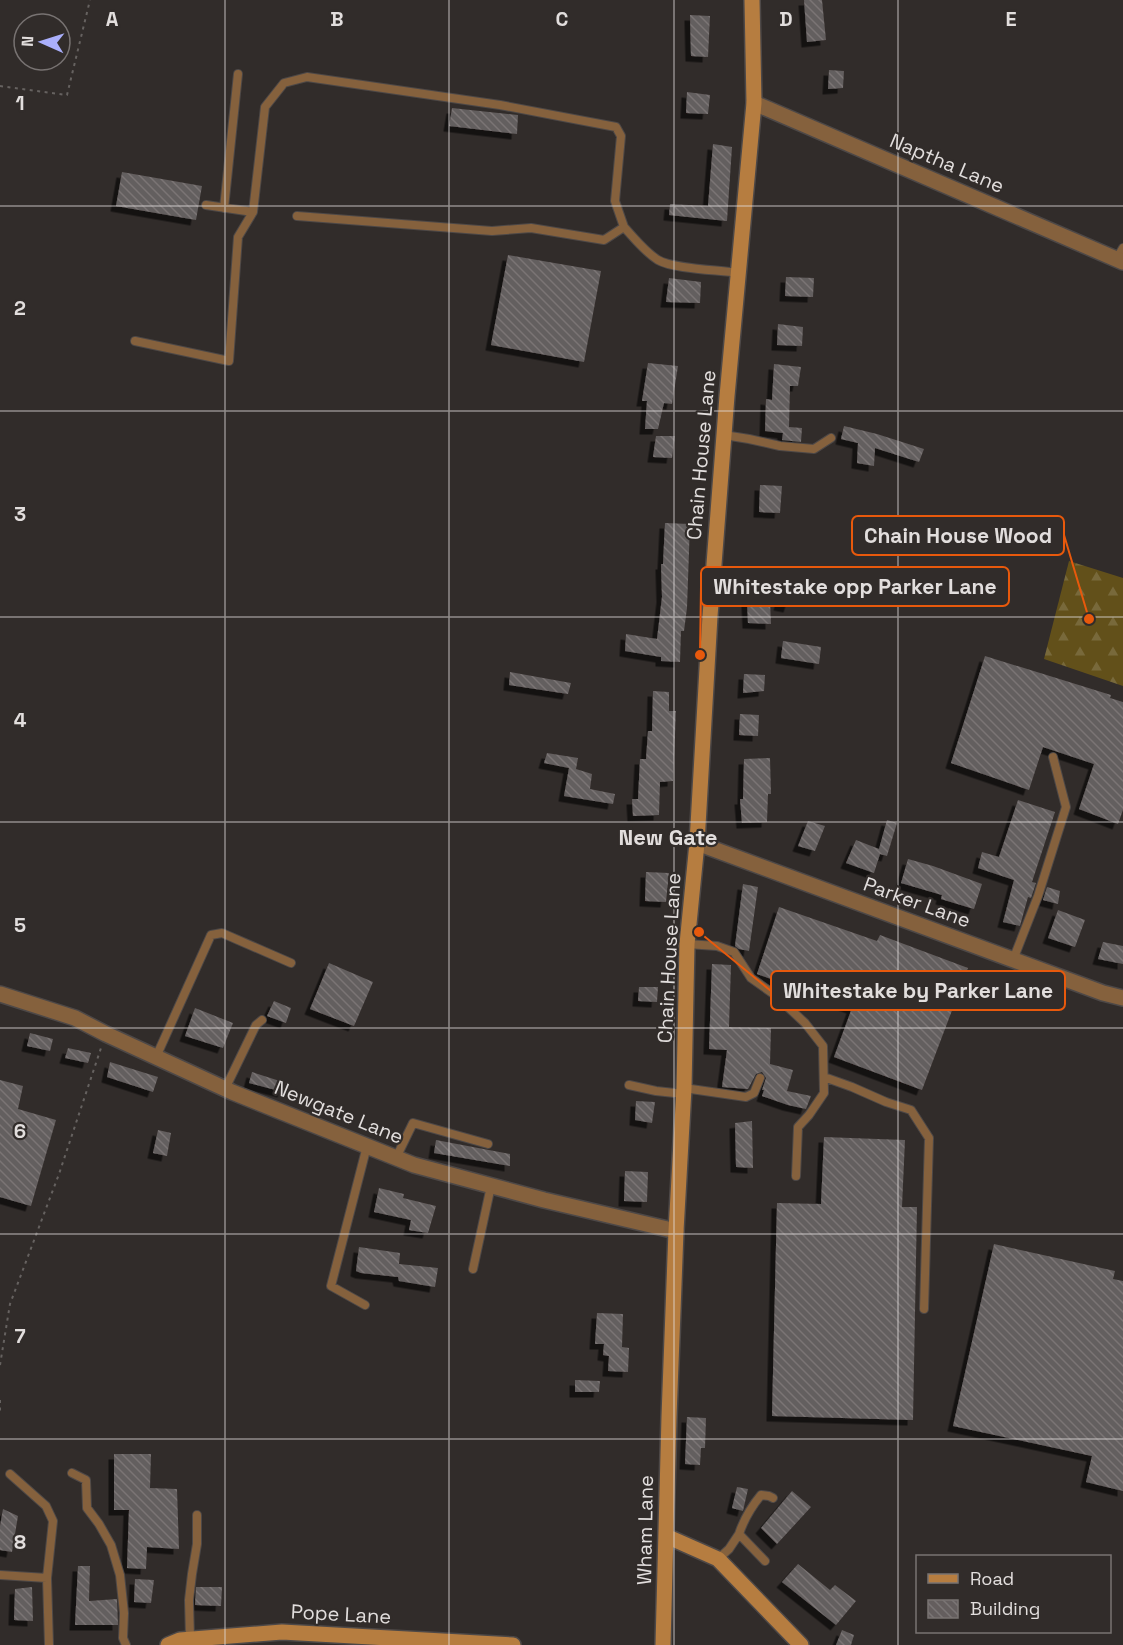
<svg xmlns="http://www.w3.org/2000/svg" width="1123" height="1645" viewBox="0 0 1123 1645" font-family="'Space Grotesk',sans-serif">
<style>
.forest{fill:url(#forest-firs)}
.building{fill:url(#building-back-hatch);filter:url(#shadow)}
.lines{fill:none;stroke-linecap:round;stroke-linejoin:round}
.lane-casing{stroke:#4d4847;stroke-width:10}
.street-casing{stroke:#4d4847;stroke-width:18}
.secondary-casing{stroke:#4d4847;stroke-width:18}
.path{stroke:#666260;stroke-width:2;stroke-dasharray:3 4.5;stroke-linecap:butt}
.lane{stroke:#85613d;stroke-width:8}
.street{stroke:#85613d;stroke-width:15}
.secondary{stroke:#b67d40;stroke-width:15}
.grid{fill:none;stroke:#e2dedd;stroke-width:1.5;stroke-opacity:0.55}
.labels{text-anchor:middle;dominant-baseline:central;stroke-width:4.5;stroke-linejoin:round;paint-order:stroke}
.street-label{font-size:20px;fill:#e2dedd;stroke:#312c2a}
.quarter-label{font-size:22px;font-weight:bold;fill:#e2dedd;stroke:#312c2a}
.grid-label{font-size:20px;text-anchor:middle;font-weight:bold;fill:#e2dedd;stroke:#312c2a;stroke-width:4.5;stroke-linejoin:round;paint-order:stroke}
.leader{fill:none;stroke:#e8590c;stroke-width:2}
.callout-dot{fill:#e8590c;stroke:#312c2a;stroke-width:2}
.callout{fill:#312c2a;stroke:#e8590c;stroke-width:2}
.callout-label{font-size:21px;text-anchor:middle;font-weight:bold;fill:#e2dedd}
</style>
<defs>
<pattern id="forest-firs" width="22" height="20" patternUnits="userSpaceOnUse" patternTransform="scale(1.5)"><rect width="22" height="20" fill="#62501a"/><path d="M5 1l3.5 6h-7zM16 11l3.5 6h-7z" fill="#78693b"/></pattern>
<pattern id="building-back-hatch" width="6" height="6" patternUnits="userSpaceOnUse" patternTransform="scale(1.5)"><rect width="6" height="6" fill="#645e5e"/><path d="M-1 5l2 2M0 0l6 6M5-1l2 2" fill="none" stroke="#7a7575"/></pattern>
<filter id="shadow"><feDropShadow dx="-5.5" dy="5.5" stdDeviation="0" flood-color="#0009"/></filter>
</defs>
<rect width="100%" height="100%" fill="#312c2a"/>
<path class="forest" d="M1069 561 1123 578V686L1044 659Z"/>
<path class="building" d="M804 0H822L826 40 807 42Z
M690 15 710 16 708 57 691 56Z
M829 70 844 71 843 88 828 89Z
M687 92 710 95 708 114 686 113Z
M452 108 518 115 517 134 449 126Z
M713 144 732 147 727 221 669 215 670 204 708 206Z
M122 172 202 186 196 220 116 206Z
M508 255 601 271 584 362 491 345Z
M786 277 814 278 813 297 785 296Z
M669 278 701 282 700 303 666 302Z
M778 324 803 327 802 346 777 345Z
M648 363 678 366 672 404 664 403 658 429H645L647 401H642Z
M774 364 801 367 798 386H790L789 427 802 428 801 442 782 440 783 433 765 431 766 399 772 400Z
M844 426 877 434 924 449 919 462 875 448 874 466 857 463 858 443 841 439Z
M656 436H675L672 458 653 457Z
M760 485 782 486 780 513 759 512Z
M665 523 690 524 687 608 684 631H681L680 662 661 661V657L625 651 626 634 657 639 662 597 661 564H663Z
M786 579 797 582 789 607 779 605Z
M770 600 771 624 748 623 747 601Z
M783 641 821 647 819 664 781 658Z
M985 656 1111 695 1110 698 1123 702V810L1118 824 1079 809 1094 764 1043 747 1029 790 951 763Z
M510 672 571 683 568 694 509 685Z
M744 674 765 675 764 691 743 693Z
M653 691 669 692V711H676L673 781 660 782 659 815 633 816 632 799H638L640 759H646L648 731H652Z
M740 714 759 715 758 736 739 735Z
M547 753 578 758 576 769 592 774 590 789 615 794 613 804 564 796 569 768 544 763Z
M770 758 771 794H768L767 822 742 823 740 799H743L744 759Z
M1018 800 1055 812 1032 882 1036 883 1031 898 1028 897 1020 926 1003 922 1014 880 978 868 982 852 999 857Z
M887 820 897 823 887 856 880 854 874 873 846 863 856 840 879 849Z
M808 821 825 826 815 851 798 846Z
M908 859 933 866 982 884 974 909 941 899 942 895 901 883Z
M646 872 669 873 666 902 645 901Z
M743 884 758 887 749 951 739 949 735 946Z
M1047 887 1060 891 1058 904 1043 900Z
M779 907 877 941 880 935 968 968 922 1090 834 1057 852 1008 757 974Z
M1058 910 1085 920 1075 947 1048 938Z
M1103 942 1123 946V964L1098 959Z
M329 963 373 982 354 1026 310 1009Z
M712 964 731 965 729 1027 771 1028 770 1064 793 1070 787 1091 811 1096 806 1109 788 1105 762 1096 764 1090H762L766 1078 762 1072 756 1074 748 1089 722 1087 727 1050 709 1049Z
M639 987H658L657 1002 638 1001Z
M274 1001 291 1008 286 1023 267 1016Z
M195 1008 233 1023 223 1048 185 1036Z
M30 1033 53 1039 50 1051 27 1046Z
M68 1048 91 1053 88 1063 65 1058Z
M110 1062 158 1077 153 1092 107 1077Z
M252 1072 286 1083 283 1092 249 1083Z
M0 1080 23 1086 18 1109 56 1120 31 1206 0 1197Z
M636 1101 655 1102 652 1123 635 1120Z
M752 1121 753 1168 736 1167 735 1123Z
M158 1130 171 1133 167 1156 153 1153Z
M824 1137 905 1140 902 1207H917L913 1420 772 1416 777 1203 821 1204Z
M436 1140 510 1154V1166L434 1153Z
M625 1171 648 1172 647 1202 624 1201Z
M379 1188 404 1194 403 1198 436 1206 428 1233 409 1230 411 1220 374 1212Z
M994 1244 1115 1271 1113 1279 1123 1281V1491L1086 1482 1092 1456 953 1426Z
M359 1247 400 1253 399 1264 438 1268 435 1287 399 1281 398 1277 361 1273 356 1271Z
M597 1313 623 1314 622 1347 629 1348 628 1372 608 1371 609 1356 603 1355 604 1344H595Z
M575 1380 600 1381 599 1392H575Z
M687 1417 706 1418 705 1448H701L700 1465 685 1464Z
M114 1454H151L150 1488 177 1489 179 1549 147 1547 146 1569 127 1568 129 1510H114Z
M737 1487 748 1489 743 1511 732 1508Z
M792 1491 811 1507 777 1544 761 1528Z
M3 1509 18 1516 12 1552 0 1550V1526Z
M798 1564 830 1590 835 1585 856 1601 836 1625 782 1582Z
M78 1566H90L89 1601 117 1599 118 1625H75Z
M135 1579 154 1580 151 1603 134 1602Z
M32 1587 33 1621 14 1620 15 1589Z
M196 1587H222L221 1606 195 1605Z
M842 1630 854 1635 851 1645H836Z"/>
<g class="lines">
<g class="lane-casing">
<path id="lane" d="M206 205 253 212
M224 208 238 74
M297 216 492 231 531 228 604 240 624 227C635 239 645 252 658 260 673 269 720 270 738 273
M1116 260 1123 248
M135 341 229 361 238 237 253 212 265 107 284 83 307 77 500 105 616 127 621 136 615 201 624 227
M724 435 749 439 780 446 814 449 831 438
M687 944 717 946 734 952 751 978 775 995 805 1023 823 1046 824 1093 809 1115 798 1127 796 1176
M1013 960 1038 896 1066 807 1053 757
M156 1057 211 935 222 933 291 963
M824 1077 852 1087 886 1102 911 1110 929 1138 924 1309
M629 1085 656 1091 684 1094
M684 1088 746 1097 754 1093 760 1078
M225 1089 256 1025 262 1020
M396 1158 413 1123 488 1144
M473 1269 491 1186
M365 1305 331 1286 367 1146
M72 1473 86 1480 87 1508 99 1524 111 1545 120 1575 124 1613 123 1638 126 1645
M10 1474 46 1506 53 1521 47 1578 49 1645
M739 1534C744 1519 751 1507 761 1495L769 1496 773 1498
M718 1559 729 1549 739 1534 765 1561
M0 1575 47 1578
M190 1639 189 1600 192 1574 197 1544V1515"/>
</g>
<g class="street-casing">
<path id="street" d="M754 103 1123 262
M697 843 1103 993 1123 998
M0 994 75 1018 106 1034 232 1092 414 1165 544 1200 676 1231"/>
</g>
<g class="secondary-casing">
<path id="secondary" d="M666 1536 718 1559 801 1645
M168 1645 180 1640 282 1632 513 1645
M663 1645 669 1417 676 1231 684 1088 687 944 697 843 710 616 727 396 754 103 752 0"/>
</g>
<path class="path" d="M0 86 67 95 90 0
M0 1365 10 1304 59 1174 101 1048
M0 1400V1414"/>
<use href="#lane" class="lane"/>
<use href="#street" class="street"/>
<use href="#secondary" class="secondary"/>
</g>
<path class="grid" d="M225 0V1645M449 0V1645M674 0V1645M898 0V1645M0 206H1123M0 411H1123M0 617H1123M0 822H1123M0 1028H1123M0 1234H1123M0 1439H1123"/>
<g class="labels">
<g class="street-label">
<text transform="translate(947 163) rotate(23)">Naptha Lane</text>
<text transform="translate(701 455) rotate(-85)">Chain House Lane</text>
<text transform="translate(917 902) rotate(20)">Parker Lane</text>
<text transform="translate(669 958) rotate(-87)">Chain House Lane</text>
<text transform="translate(339 1112) rotate(22)">Newgate Lane</text>
<text transform="translate(645 1530) rotate(-89)">Wham Lane</text>
<text transform="translate(341 1614) rotate(3)">Pope Lane</text>
</g>
<g class="quarter-label">
<text x="668" y="837">New Gate</text>
</g>
</g>
<g class="grid-label">
<text x="112" y="26">A</text>
<text x="337" y="26">B</text>
<text x="562" y="26">C</text>
<text x="786" y="26">D</text>
<text x="1011" y="26">E</text>
<text x="20" y="110">1</text>
<text x="20" y="315">2</text>
<text x="20" y="521">3</text>
<text x="20" y="727">4</text>
<text x="20" y="932">5</text>
<text x="20" y="1138">6</text>
<text x="20" y="1343">7</text>
<text x="20" y="1549">8</text>
</g>
<path class="leader" d="M1089 619L1064 535M700 655L701 587M699 932L771 991"/>
<g class="callout-dot">
<circle cx="1089" cy="619" r="6"/>
<circle cx="700" cy="655" r="6"/>
<circle cx="699" cy="932" r="6"/>
</g>
<g class="callout">
<rect x="852" y="516" width="212" height="39" rx="6"/>
<rect x="701" y="567" width="308" height="39" rx="6"/>
<rect x="771" y="971" width="294" height="39" rx="6"/>
</g>
<g class="callout-label">
<text x="958" y="543">Chain House Wood</text>
<text x="855" y="594">Whitestake opp Parker Lane</text>
<text x="918" y="998">Whitestake by Parker Lane</text>
</g>
<rect x="916" y="1555" width="195" height="78" fill="#312c2a" stroke="#787372" stroke-width="1.5"/>
<rect x="928" y="1574" width="30" height="9" fill="#b67d40" stroke="#787372" stroke-width="1.5"/>
<text x="970" y="1585" font-size="18" fill="#e2dedd">Road</text>
<rect x="928" y="1600" width="30" height="18" fill="url(#building-back-hatch)" stroke="#787372" stroke-width="1.5"/>
<text x="970" y="1615" font-size="18" fill="#e2dedd">Building</text>
<g transform="translate(42 42) rotate(273)"><circle r="28" fill="#312c2a" stroke="#787372" stroke-width="1.5"/>
<path d="M0-4.5L10 22L0 15L-10 22Z" fill="#aaaffb"/>
<text y="-9" font-size="16" font-weight="bold" text-anchor="middle" fill="#e2dedd">N</text>
</g>
</svg>
